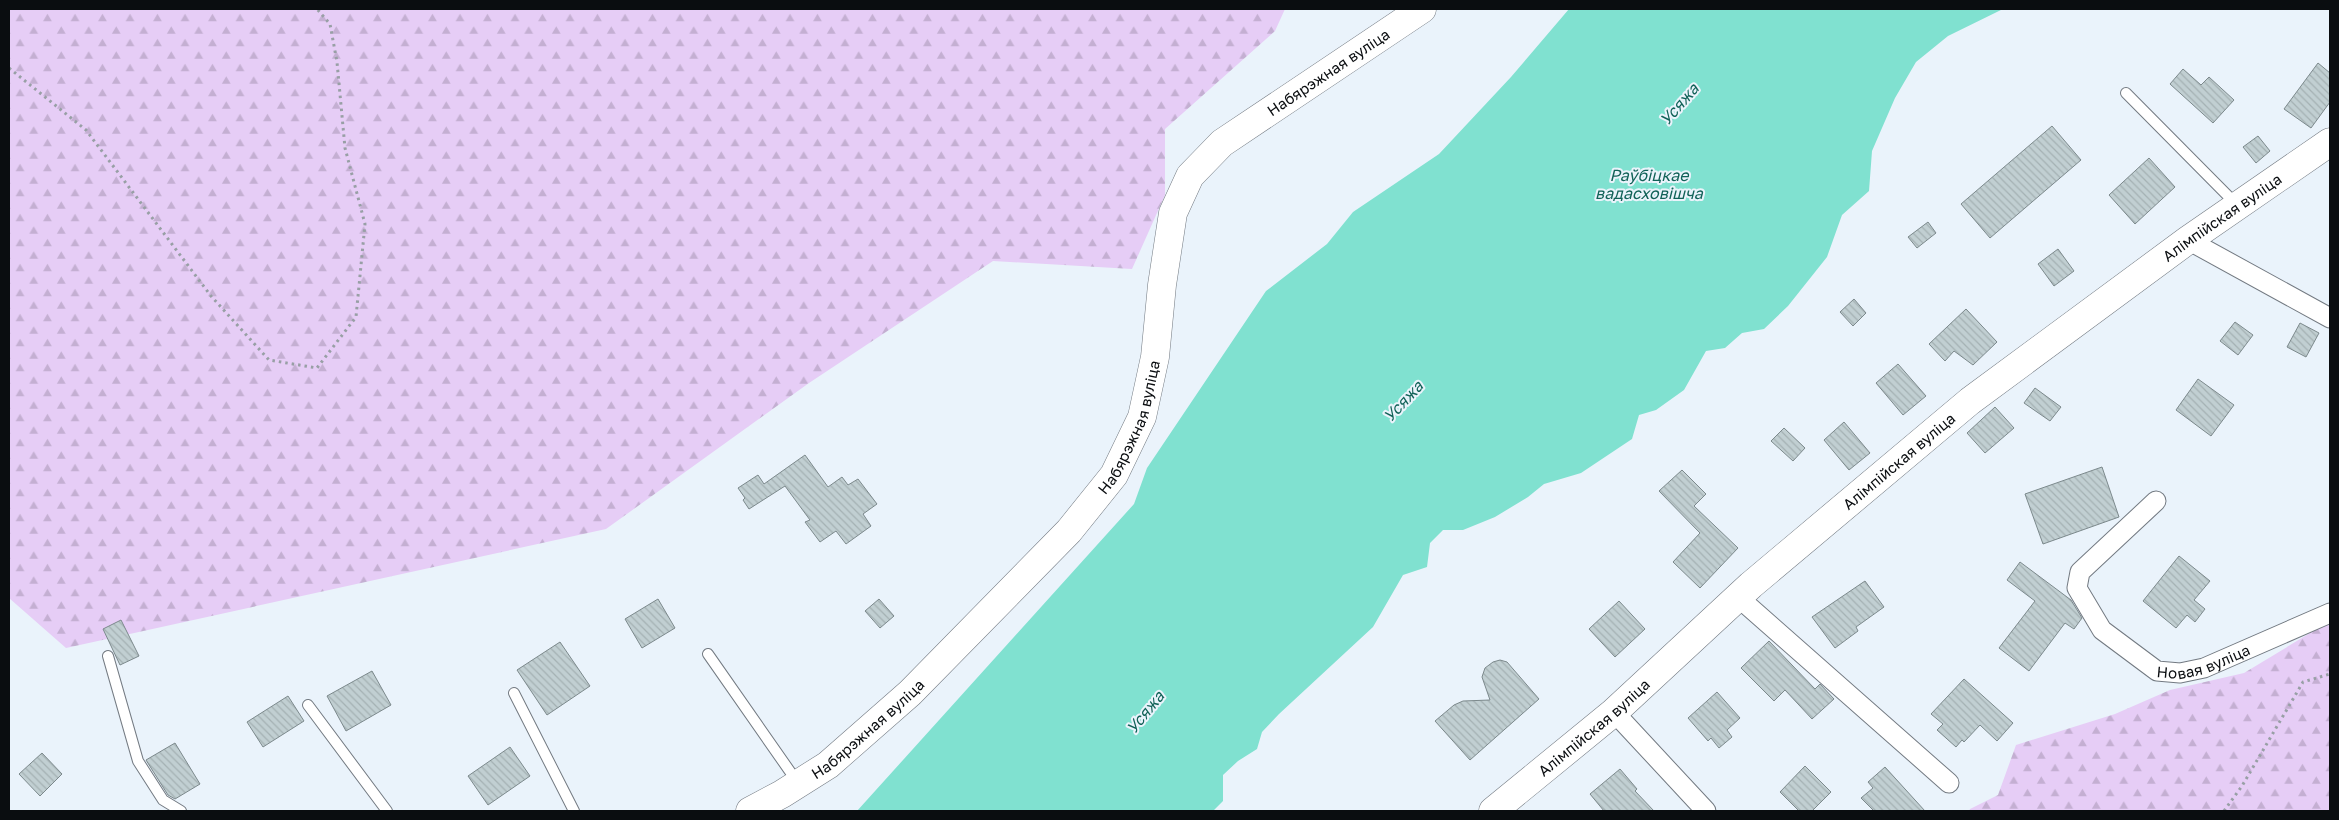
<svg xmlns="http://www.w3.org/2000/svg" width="2339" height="820" viewBox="0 0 2339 820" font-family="'Golos Text',sans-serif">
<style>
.forest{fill:url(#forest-firs)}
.water{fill:#80e1d0}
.building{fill:url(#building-back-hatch);stroke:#7c898c}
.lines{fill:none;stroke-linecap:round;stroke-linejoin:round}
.lane-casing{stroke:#737a82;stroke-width:12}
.street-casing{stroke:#737a82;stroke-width:21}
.secondary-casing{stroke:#737a82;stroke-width:29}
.path{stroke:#989fa5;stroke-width:3;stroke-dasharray:2.5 4;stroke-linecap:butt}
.lane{stroke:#fff;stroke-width:10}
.street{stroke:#fff;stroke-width:19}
.secondary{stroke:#fff;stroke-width:28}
.labels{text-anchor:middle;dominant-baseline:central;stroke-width:4;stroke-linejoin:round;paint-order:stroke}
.street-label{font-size:15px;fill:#0a0d10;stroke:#eaf3fb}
.water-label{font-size:16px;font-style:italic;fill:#116258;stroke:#eaf3fb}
</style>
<defs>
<pattern id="forest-firs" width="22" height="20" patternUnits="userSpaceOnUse" patternTransform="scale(1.25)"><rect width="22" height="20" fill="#e6cdf6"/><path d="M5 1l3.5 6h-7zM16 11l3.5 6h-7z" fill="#c4afd2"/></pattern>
<pattern id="building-back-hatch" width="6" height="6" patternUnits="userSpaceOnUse" patternTransform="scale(1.25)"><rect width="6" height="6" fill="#c1cfd2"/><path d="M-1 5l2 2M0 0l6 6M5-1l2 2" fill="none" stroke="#a4b1b3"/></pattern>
</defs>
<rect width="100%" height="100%" fill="#eaf3fb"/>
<path class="forest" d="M9 9H1285L1275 31 1165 129V195L1132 269 993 261 809 383 606 529 66 648 9 598Z
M2330 621V811H1969L1970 809 1998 795 2016 745 2115 714 2170 690 2244 673Z"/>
<path class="water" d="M1569 9H2003L1948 36 1916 62 1895 98 1872 151 1869 191 1842 215 1827 257 1788 306 1764 329 1742 333 1725 348 1706 351 1684 390 1656 410 1639 415 1632 439 1581 473 1544 484 1528 497 1495 517 1463 530H1443L1430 543 1427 567 1403 575 1373 627 1279 714 1262 732 1257 749 1238 761 1223 775V801L1213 811H857L1134 504 1147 468 1266 291 1327 244 1353 212 1439 154 1511 77Z"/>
<path class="building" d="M2318 63 2330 73V102L2311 128 2284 109Z
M2183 69 2201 85 2209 77 2234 100 2213 123 2170 84Z
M2052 126 2081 160 1990 238 1961 204Z
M2258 136 2270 151 2256 163 2243 147Z
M2149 158 2175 187 2135 224 2109 195Z
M1928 222 1936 233 1917 248 1908 237Z
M2058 249 2074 271 2054 286 2038 264Z
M1854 299 1866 313 1853 326 1840 312Z
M1966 309 1997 342 1973 365 1954 351 1945 361 1929 344Z
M2235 322 2253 335 2238 355 2220 341Z
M2300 323 2319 333 2306 357 2287 347Z
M1898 364 1926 396 1903 415 1876 383Z
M2198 379 2234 405 2211 436 2176 410Z
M2035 388 2061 407 2050 421 2024 403Z
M1995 407 2014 428 1985 453 1967 433Z
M1844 422 1870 453 1849 470 1824 440Z
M1784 428 1805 448 1793 461 1771 441Z
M805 455 828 487 842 477 848 485 858 479 877 504 863 514 871 526 846 544 836 531 820 542 805 522 810 520 785 486 749 509 743 500 745 498 738 488 758 475 764 484Z
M2102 467 2119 517 2043 544 2025 494Z
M1682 470 1706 494 1694 506 1738 548 1700 588 1673 562 1700 533 1659 491Z
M2179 556 2210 581 2194 600 2205 609 2195 622 2187 615 2176 628 2143 601Z
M2020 562 2071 600 2082 618 2074 629 2065 623 2029 671 1999 648 2035 601 2007 580Z
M1865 581 1884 607 1856 627 1858 631 1835 648 1812 617Z
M658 599 675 628 642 648 625 619Z
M879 599 894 616 880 628 865 611Z
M1619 601 1645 629 1615 657 1589 629Z
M121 620 139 656 120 665 103 629Z
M1769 641 1815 689 1820 684 1834 699 1812 719 1785 690 1774 701 1741 668Z
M560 642 590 686 547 715 517 670Z
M1500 660 1507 662 1539 699 1470 760 1435 721 1454 705 1463 701 1490 700 1482 677 1485 668 1493 662Z
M372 671 391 705 346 731 327 696Z
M1964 679 2013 723 1997 741 1980 725 1964 742 1962 740 1956 747 1937 730 1943 724 1931 714Z
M1717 692 1740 718 1727 730 1732 737 1719 748 1711 738 1708 741 1688 718Z
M288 696 304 721 263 747 247 722Z
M175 743 200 784 175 799 168 795 146 760Z
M510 747 530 776 488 805 468 776Z
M42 753 62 774 40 796 19 774Z
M1805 766 1831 792 1812 811H1799L1780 792Z
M1885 767 1925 811H1874L1861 798 1873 788 1868 782Z
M1620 769 1637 789 1635 791 1654 811H1604L1590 794Z"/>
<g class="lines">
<g class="lane-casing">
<path id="lane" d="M2126 93 2236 204
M708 654 798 783
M108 656 138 761 163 800 181 811
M514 693 574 811
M308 705 387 811"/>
</g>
<g class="street-casing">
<g id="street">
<path d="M2188 240 2330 318"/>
<path id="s1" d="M2156 501 2080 572 2077 588 2102 630 2157 671 2180 673 2204 668 2330 613"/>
<path d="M1738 597 1949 783"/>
<path d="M1614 712 1706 811"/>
</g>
</g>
<g class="secondary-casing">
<g id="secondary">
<path id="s2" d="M750 811 782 794 828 765 910 693 1069 531 1114 475 1142 417 1155 357 1162 285 1173 213 1190 176 1222 143 1422 9"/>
<path id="s3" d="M1493 811 1614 712 1751 585 1970 401 2188 240 2330 142"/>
</g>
</g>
<path class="path" d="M9 68 86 130 211 296 269 360 317 368 356 317 365 224 345 148 337 62 330 24 317 9
M2224 811 2242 786 2303 682 2330 674"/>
<use href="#lane" class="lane"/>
<use href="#street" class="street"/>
<use href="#secondary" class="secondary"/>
</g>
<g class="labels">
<g class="street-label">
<text stroke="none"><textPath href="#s2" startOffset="984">Набярэжная вуліца</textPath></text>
<text stroke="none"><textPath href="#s3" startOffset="941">Алімпійская вуліца</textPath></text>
<text stroke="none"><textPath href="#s2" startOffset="549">Набярэжная вуліца</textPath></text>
<text stroke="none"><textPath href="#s3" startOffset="536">Алімпійская вуліца</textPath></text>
<text stroke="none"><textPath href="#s1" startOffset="286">Новая вуліца</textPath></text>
<text stroke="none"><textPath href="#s3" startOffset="131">Алімпійская вуліца</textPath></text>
<text stroke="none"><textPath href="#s2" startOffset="144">Набярэжная вуліца</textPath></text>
</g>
<g class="water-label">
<text transform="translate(1679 104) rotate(-49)">Усяжа</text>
<text x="1649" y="175">Раўбіцкае<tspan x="1649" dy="18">вадасховішча</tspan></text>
<text transform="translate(1403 401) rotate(-47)">Усяжа</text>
<text transform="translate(1145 712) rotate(-51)">Усяжа</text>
</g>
</g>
<rect width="2339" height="820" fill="none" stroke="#0a0d10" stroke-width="20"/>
</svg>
